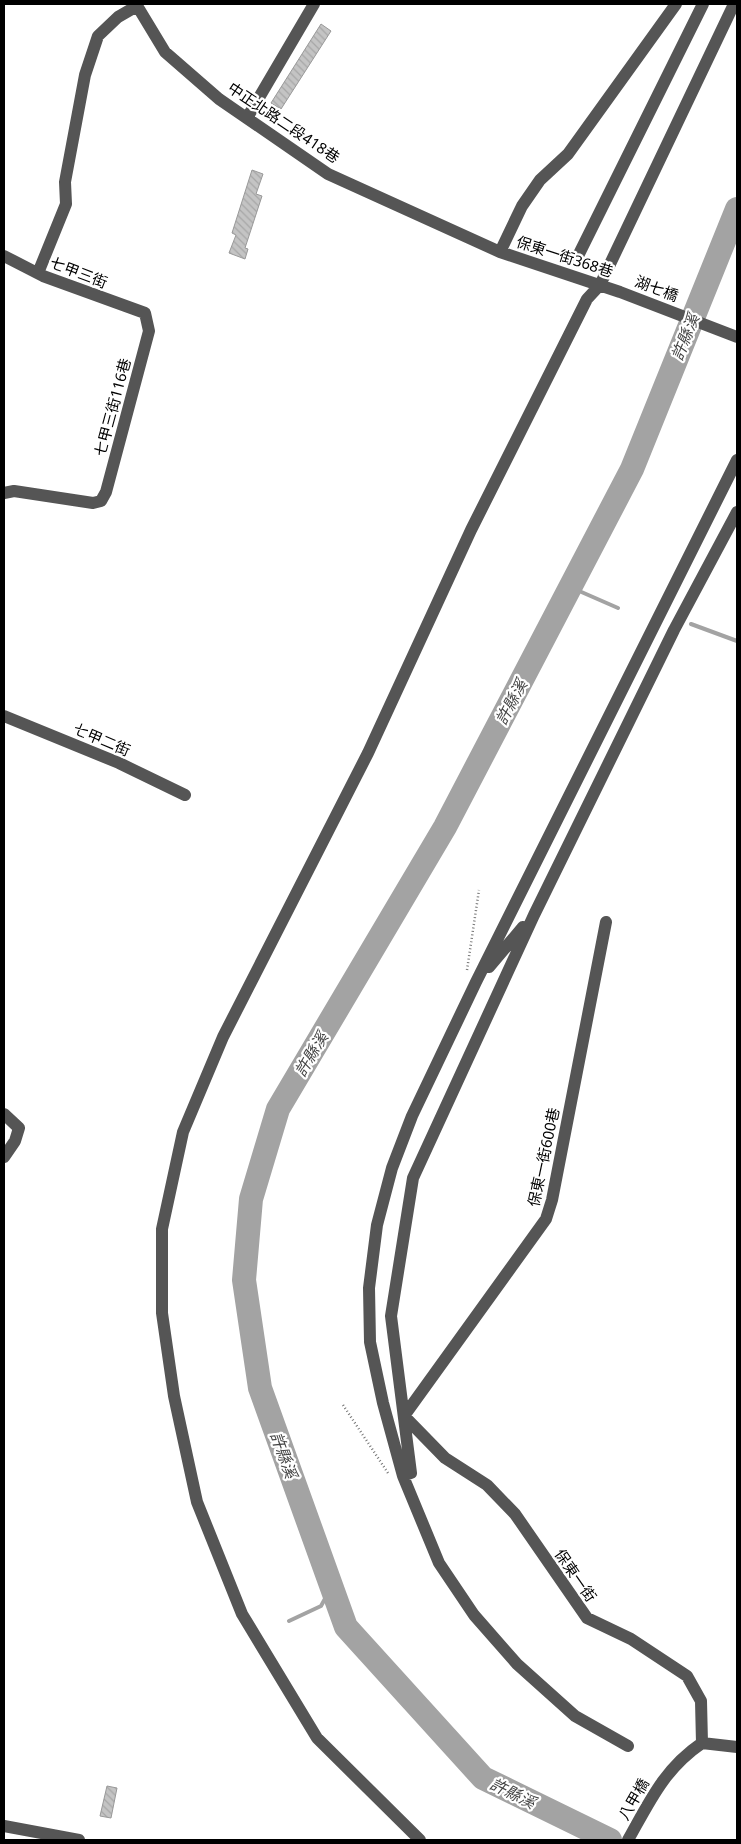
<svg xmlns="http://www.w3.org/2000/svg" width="741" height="1844" viewBox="0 0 741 1844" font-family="'Noto Sans','Noto Sans TC',sans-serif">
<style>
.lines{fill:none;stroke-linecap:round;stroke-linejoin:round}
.stream{stroke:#a3a3a3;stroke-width:4}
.river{stroke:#a3a3a3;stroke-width:24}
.building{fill:url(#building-back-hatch);stroke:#999}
.path{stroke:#777;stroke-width:2.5;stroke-dasharray:1 2.5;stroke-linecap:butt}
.minor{stroke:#555;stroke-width:12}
.labels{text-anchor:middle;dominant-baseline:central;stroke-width:4.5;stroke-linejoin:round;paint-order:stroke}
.street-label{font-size:15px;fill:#000;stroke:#fff}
.water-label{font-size:16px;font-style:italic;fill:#444;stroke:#fff}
</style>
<defs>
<pattern id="building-back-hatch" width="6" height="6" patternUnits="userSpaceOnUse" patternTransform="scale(1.25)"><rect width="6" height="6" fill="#c4c4c4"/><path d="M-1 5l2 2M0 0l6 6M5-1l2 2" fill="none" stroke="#a7a7a7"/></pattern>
</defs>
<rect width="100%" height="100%" fill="#fff"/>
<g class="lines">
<path class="stream" d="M570 587 618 608
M691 624 737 641
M289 1621 321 1606 332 1586"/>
<path class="river" d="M610 1840 483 1778 346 1627 260 1388 244 1280 251 1199 278 1109 445 827 632 469 737 209"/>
</g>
<path class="building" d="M321 24 331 31 281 109 271 103Z
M252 170 263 174 256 194 262 196 245 248 248 249 245 259 229 253 236 235 232 233Z
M107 1786 117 1788 111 1818 100 1816Z"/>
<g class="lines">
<path class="path" d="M467 970 479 890
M343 1405 388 1473"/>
<path class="minor" d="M136 4 165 52 219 99 328 174 500 252 620 292 737 337
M247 118 314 4
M500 252 522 206 540 180 568 154 676 4
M4 256 43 276 145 313 149 331 106 492 101 501 93 503 14 491 4 493
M576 260 703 4
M38 273 66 204 65 182 85 75 98 36 118 17 137 6
M4 716 119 763 185 795
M606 922 552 1200 546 1219 404 1416 445 1458 487 1485 515 1514 587 1618 631 1639 687 1676 701 1701 702 1743
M489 967 523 927
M4 1114 19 1128 15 1141 4 1157
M403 1476 411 1473 391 1316 413 1178 534 915 674 630 737 512
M702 1743 737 1747
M628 1746 575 1716 517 1664 474 1615 439 1563 403 1476 383 1403 370 1342 369 1288 377 1225 392 1168 412 1116 476 982 737 460
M4 1826 79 1840
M420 1840 317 1738 242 1614 197 1502 174 1396 162 1313V1229L183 1132 223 1037 368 753 471 530 587 299 600 285 734 4
M628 1840C650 1801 664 1769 702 1743"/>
</g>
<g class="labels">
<g class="street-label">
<text transform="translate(284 122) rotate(34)">中正北路二段418巷</text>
<text transform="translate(565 256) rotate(18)">保東一街368巷</text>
<text transform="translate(79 272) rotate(21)">七甲三街</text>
<text transform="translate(657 288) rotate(21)">湖七橋</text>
<text transform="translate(112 407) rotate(-75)">七甲三街116巷</text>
<text transform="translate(102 739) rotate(23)">七甲二街</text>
<text transform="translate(543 1157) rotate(-78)">保東一街600巷</text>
<text transform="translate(576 1575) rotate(55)">保東一街</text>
<text transform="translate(633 1799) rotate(-60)">八甲橋</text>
</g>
<g class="water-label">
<text transform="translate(685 337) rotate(-68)">許縣溪</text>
<text transform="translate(511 702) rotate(-62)">許縣溪</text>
<text transform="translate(311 1054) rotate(-59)">許縣溪</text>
<text transform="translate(284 1455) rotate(70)">許縣溪</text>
<text transform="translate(513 1793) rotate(26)">許縣溪</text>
</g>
</g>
<rect width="741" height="1844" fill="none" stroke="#000000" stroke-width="10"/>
</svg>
